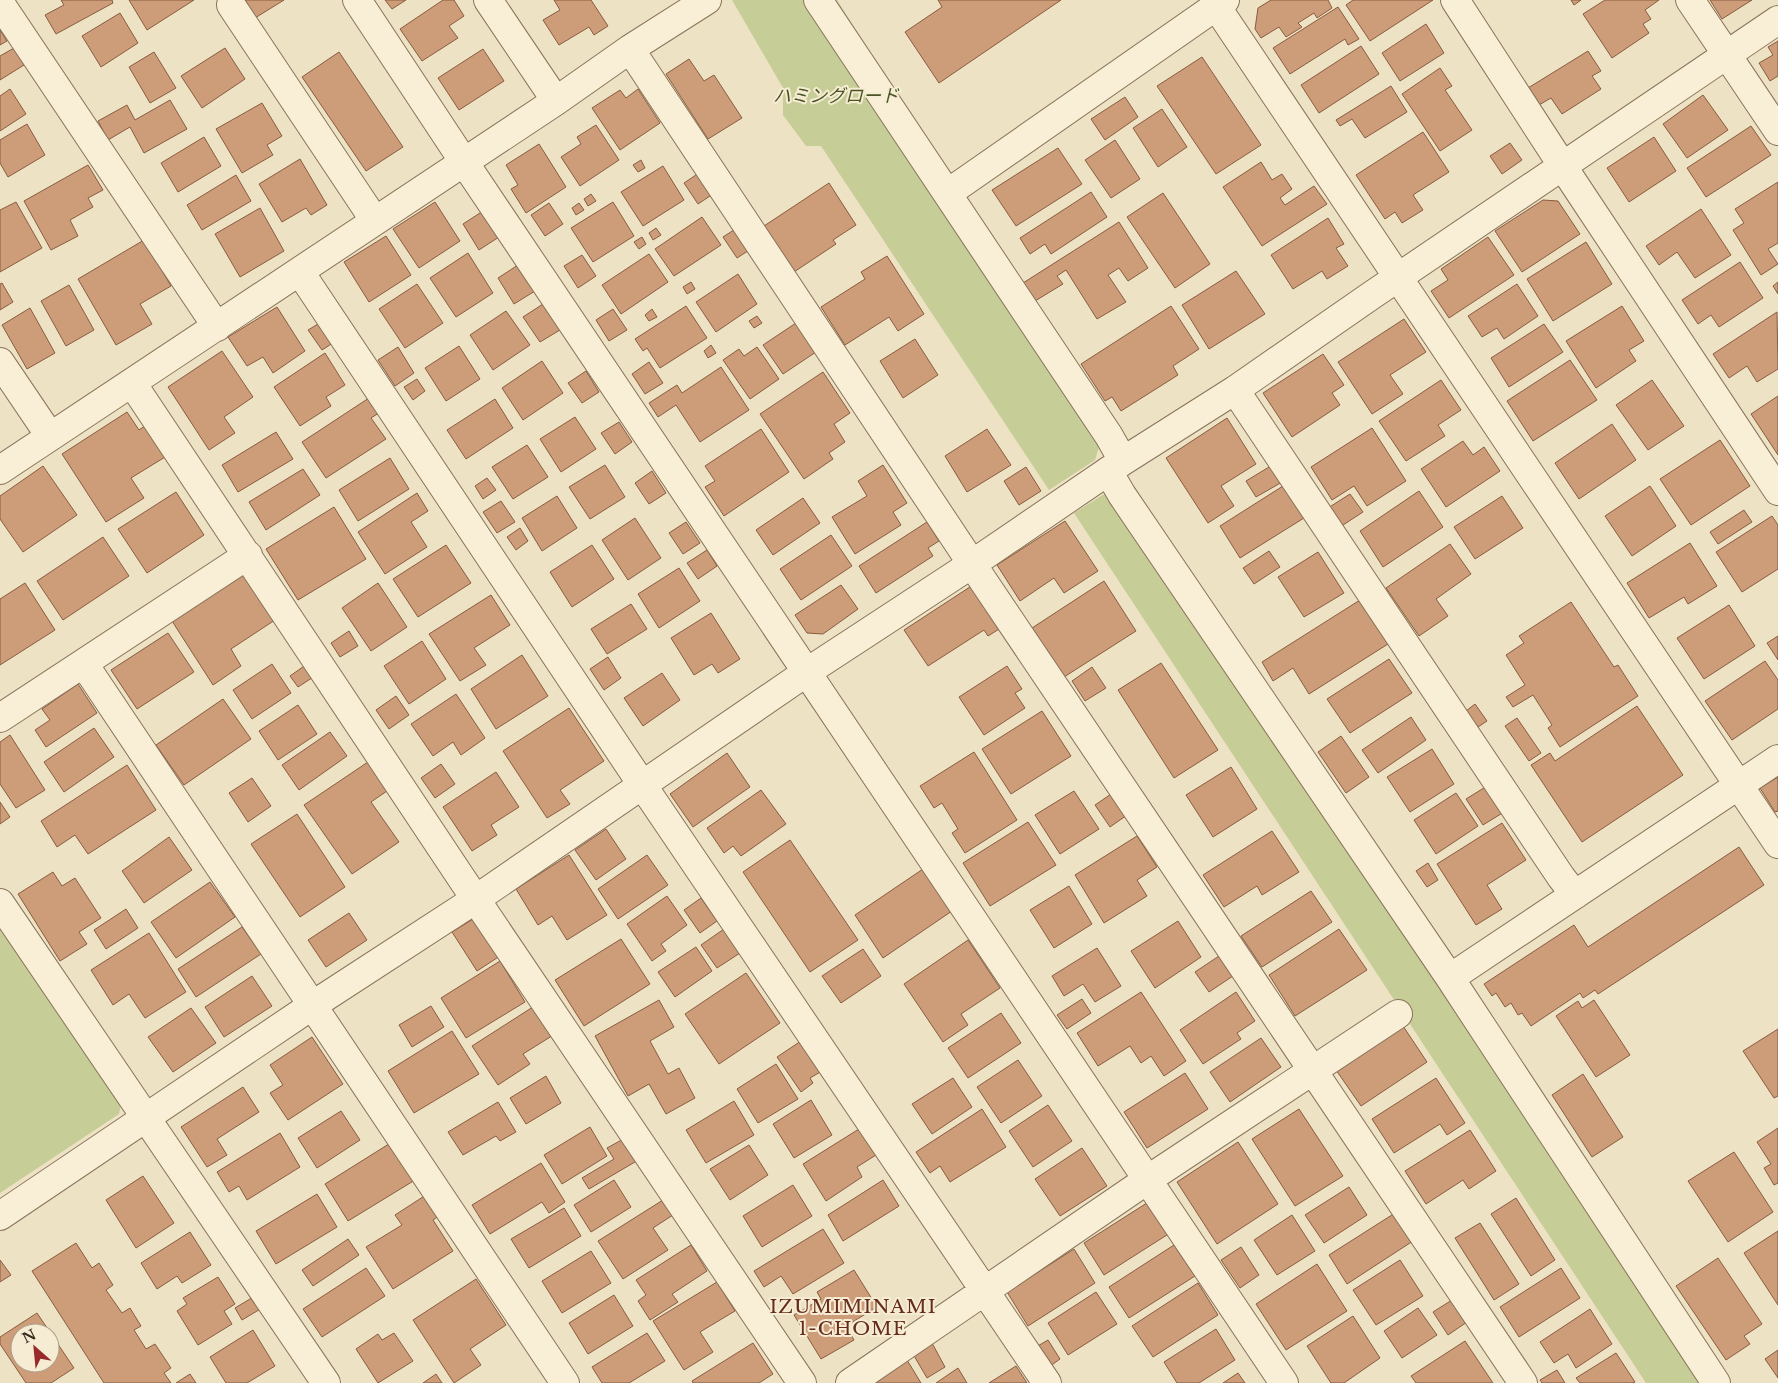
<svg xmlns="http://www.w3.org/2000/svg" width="1778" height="1383" viewBox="0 0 1778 1383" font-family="'Libre Baskerville','Noto Sans JP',serif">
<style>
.green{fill:#c6cd97}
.building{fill:#cd9c79;stroke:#895c3f;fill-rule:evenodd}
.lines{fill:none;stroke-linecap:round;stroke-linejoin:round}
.minor-casing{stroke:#89735a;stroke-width:30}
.minor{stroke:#f9efd7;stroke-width:28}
.labels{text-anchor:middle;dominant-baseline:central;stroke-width:4;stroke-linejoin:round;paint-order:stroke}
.park-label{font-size:18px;font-style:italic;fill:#495624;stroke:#f6ecd3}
.neighbourhood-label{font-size:19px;letter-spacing:1px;fill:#662c1d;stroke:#f6ecd3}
</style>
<rect width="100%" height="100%" fill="#eee2c4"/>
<path class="green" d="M732 0H837L1106 424 1095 460 1049 490 821 146H806L783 115V88Z
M1109 491 1703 1383H1646L1074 513Z
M0 920 122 1100 119 1114 0 1193Z"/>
<path class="building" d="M61 0H112L113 3 56 34 45 15 64 5Z
M129 0H194L147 30Z
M243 0H284L255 18Z
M385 0H406L392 9Z
M443 0H454L464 16 449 26 458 38 422 61 400 29Z
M554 0H591L608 26 594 35 589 27 559 45 543 20 560 10Z
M938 0H1061L939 83 905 32 942 7Z
M1271 0H1328L1332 8 1317 18 1314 13 1298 23 1302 27 1286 37 1279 27 1261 38 1255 29 1258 8Z
M1353 0H1433L1370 41 1346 5Z
M1571 0H1581L1574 5Z
M1605 0H1659L1645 10 1651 19 1643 24 1649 33 1612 58 1583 14Z
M1710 0H1752L1722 19Z
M1338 7 1359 39 1348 45 1345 39 1290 74 1273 48Z
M120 13 138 43 101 67 82 36Z
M1426 24 1444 53 1400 81 1382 53Z
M0 30 7 41 0 45Z
M1778 41V76L1770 81 1759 63 1773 55 1768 47Z
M1361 46 1379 74 1319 113 1301 85Z
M14 48 24 65 0 80V56Z
M225 48 245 79 202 108 181 76Z
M483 49 504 81 459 110 438 78Z
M1588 51 1601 71 1592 76 1601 89 1562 114 1551 98 1539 105 1528 88Z
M154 52 176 88 150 103 129 67Z
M339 52 403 147 366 171 302 77Z
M1202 57 1261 145 1216 174 1157 86Z
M689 59 704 81 714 75 742 118 708 139 666 74Z
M1440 68 1452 86 1445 90 1472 130 1440 151 1402 94Z
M1391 86 1407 112 1365 138 1352 119 1340 126 1336 120Z
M10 89 26 114 0 131V96Z
M638 89 660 123 620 150 592 108 620 90 626 98Z
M1703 95 1728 130 1687 158 1663 124Z
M1125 97 1138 117 1105 140 1091 119Z
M170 100 187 129 144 153 130 127 108 140 98 121 127 105 135 120Z
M262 103 282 136 267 145 273 155 242 173 216 129Z
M1162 109 1187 147 1158 167 1133 128Z
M27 124 45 155 8 177 0 163V140Z
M596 125 619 160 580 186 561 157 581 144 577 137Z
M1751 126 1771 155 1706 197 1687 168Z
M1423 132 1449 172 1413 195 1423 210 1402 223 1395 212 1385 219 1356 175Z
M204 137 221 166 178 192 161 163Z
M1654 137 1676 171 1629 202 1607 168Z
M1115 140 1140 179 1111 198 1085 160Z
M1510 143 1522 160 1502 174 1490 156Z
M539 144 566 187 526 213 511 189 518 185 506 165Z
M1058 148 1082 184 1016 226 992 190Z
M300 159 327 205 311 215 306 208 282 222 259 184Z
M641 160 645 168 638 172 633 165Z
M1261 162 1272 180 1282 174 1292 189 1280 198 1285 205 1314 186 1327 204 1262 246 1223 187Z
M88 165 103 190 88 198 93 207 70 220 78 236 51 250 24 201Z
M663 166 684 200 643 226 621 192Z
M702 171 716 192 698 204 684 183Z
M236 175 251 201 202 230 187 205Z
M1778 182V243L1768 249 1778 264 1761 275 1733 230 1744 223 1735 209Z
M829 183 856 225 833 240 836 244 794 272 764 226Z
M1091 192 1107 217 1051 254 1045 244 1030 254 1020 238Z
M1163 193 1210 264 1175 288 1127 217Z
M591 194 596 201 588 206 584 199Z
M1543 200 1558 201 1580 234 1522 272 1495 231Z
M16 202 42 248 0 272V210Z
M435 202 460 241 419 268 393 229Z
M613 202 634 236 593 262 571 228Z
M549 203 563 224 545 236 531 215Z
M579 203 584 210 576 215 572 208Z
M260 208 284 251 240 277 215 234Z
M1701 209 1731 255 1695 278 1677 252 1659 265 1646 246Z
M483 211 499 237 479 250 463 224Z
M702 217 721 245 674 276 655 249Z
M1328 218 1344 244 1336 248 1348 266 1327 279 1322 271 1293 289 1271 255Z
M1119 222 1148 268 1128 281 1119 268 1108 275 1126 302 1097 319 1066 270 1057 276 1063 284 1035 301 1023 283Z
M740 226 754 247 737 258 723 237Z
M656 228 661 235 653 240 649 233Z
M386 236 411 275 369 302 344 262Z
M642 237 646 244 639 249 634 242Z
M1488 237 1514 275 1449 318 1431 291 1448 280 1441 269Z
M144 240 171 286 140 304 152 324 116 345 78 279Z
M1586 242 1612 284 1553 321 1527 279Z
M468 253 493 293 456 317 430 278Z
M649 254 668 282 621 314 602 285Z
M582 255 596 276 578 288 564 266Z
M887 256 924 314 898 331 889 317 845 345 821 307 865 279 861 272Z
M1740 262 1763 298 1719 327 1711 315 1698 324 1682 300Z
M518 265 535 291 514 304 498 278Z
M1236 271 1265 314 1209 349 1182 305Z
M738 274 757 304 716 332 696 302Z
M691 282 695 289 687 294 683 287Z
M1778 282V294L1773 286Z
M2 283 13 302 0 310V284Z
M417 284 443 323 405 348 379 309Z
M1517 284 1538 316 1504 339 1497 328 1482 337 1468 316Z
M69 285 94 330 66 346 41 301Z
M543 304 560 330 540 342 523 317Z
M686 306 707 338 660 368 647 348 643 351 635 339Z
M1171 306 1199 349 1173 366 1178 375 1121 411 1112 397 1105 401 1081 364Z
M1622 306 1644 341 1629 350 1636 361 1596 388 1566 341Z
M277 307 305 351 273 373 263 357 247 366 228 337Z
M30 308 55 353 27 369 2 325Z
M613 309 627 330 609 341 596 320Z
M652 309 657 317 649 321 645 315Z
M506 311 530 345 493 370 470 335Z
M1777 312 1778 369 1757 382 1747 366 1729 378 1713 354Z
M757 316 762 323 754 328 749 321Z
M1404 319 1426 352 1390 375 1403 394 1372 414 1338 362Z
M323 321 336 341 322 350 308 330Z
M796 323 816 352 783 374 763 345Z
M1544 324 1563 352 1509 387 1491 358Z
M915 339 938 375 903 398 880 361Z
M711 345 716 353 708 358 704 351Z
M459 346 480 379 446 401 425 368Z
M398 347 414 373 395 386 378 360Z
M757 347 779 379 750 399 723 360 739 349 744 356Z
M222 351 253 397 224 417 235 433 209 450 168 387Z
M325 353 345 385 326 397 331 406 300 426 274 387Z
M1323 354 1344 385 1332 393 1340 405 1292 437 1263 393Z
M1570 360 1597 400 1533 441 1507 401Z
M542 361 563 393 523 420 502 388Z
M649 362 663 383 645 394 632 374Z
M721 367 749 410 700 442 676 405 658 417 649 403 677 385 682 393Z
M586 371 599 392 582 403 568 383Z
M823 372 850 413 834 424 845 442 829 453 833 459 804 479 760 414Z
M417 379 425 391 413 400 404 387Z
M1441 380 1461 410 1438 425 1445 436 1406 461 1379 421Z
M1652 380 1684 426 1648 450 1616 405Z
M372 396 382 411 371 418 386 439 326 478 302 442Z
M1778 396V455L1751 414Z
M495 399 513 428 466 459 447 430Z
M127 412 139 430 149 423 170 454 131 478 144 498 106 522 62 454Z
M575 417 596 449 561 472 540 439Z
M1227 418 1256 464 1221 486 1234 506 1208 523 1166 458Z
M619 422 632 442 615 454 601 433Z
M1612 424 1636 460 1579 499 1555 463Z
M1372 428 1406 481 1367 506 1354 486 1332 500 1311 467Z
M761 429 789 472 724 516 705 487 715 481 705 466Z
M987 429 1011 465 967 492 945 456Z
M276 432 293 459 238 492 222 465Z
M1720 440 1750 486 1691 525 1660 479Z
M1463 441 1473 455 1484 447 1500 471 1446 507 1421 469Z
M527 445 548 477 513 499 492 467Z
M390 458 409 489 358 521 339 490Z
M1274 464 1284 481 1256 497 1246 481Z
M605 465 625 497 590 519 569 487Z
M883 465 907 503 893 512 901 525 855 554 832 517 867 496 858 481Z
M43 466 77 515 23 552 0 519V496Z
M1026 467 1041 491 1019 505 1004 481Z
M303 469 320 495 266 530 249 502Z
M652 471 666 493 649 504 635 483Z
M487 478 496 490 483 499 475 486Z
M1283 486 1304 518 1240 558 1220 526Z
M1650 486 1676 526 1632 556 1605 516Z
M1419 491 1443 527 1383 567 1360 531Z
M176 492 204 535 147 573 118 529Z
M417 493 428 511 411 522 427 547 385 574 358 532Z
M1350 494 1363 512 1340 527 1328 508Z
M557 496 577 528 542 551 522 518Z
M1502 496 1523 528 1475 559 1454 527Z
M803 498 820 523 773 555 756 530Z
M501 501 515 522 497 533 483 512Z
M334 507 366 559 298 600 266 549Z
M1744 510 1752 522 1718 544 1710 532Z
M1772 516 1778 525V569L1742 592 1716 552Z
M635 518 661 558 628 580 602 540Z
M1065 521 1098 571 1064 593 1054 578 1020 601 997 565Z
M686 522 700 543 683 554 669 533Z
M927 522 939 541 928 548 933 556 876 593 859 566Z
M520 528 528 541 516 550 507 537Z
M831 535 852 566 801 600 780 569Z
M103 537 129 576 63 620 37 581Z
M1690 543 1717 586 1688 604 1684 597 1649 618 1627 583Z
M1450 544 1471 574 1436 599 1448 616 1419 636 1386 588Z
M446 545 471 583 418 617 393 579Z
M592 545 614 579 572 607 550 572Z
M707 550 717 566 698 579 687 563Z
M1269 551 1280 567 1254 584 1243 568Z
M1318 552 1344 593 1304 617 1278 577Z
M679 568 700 601 659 628 638 594Z
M245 574 275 620 231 649 241 666 213 685 172 621Z
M1104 581 1136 631 1064 677 1032 628Z
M25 583 55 630 0 665V599Z
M378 583 407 627 371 651 342 608Z
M976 583 1004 626 988 636 984 630 928 666 904 630Z
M841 585 858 609 823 634 807 633 795 615Z
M491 595 510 625 474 648 486 665 460 681 429 634Z
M1360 600 1388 644 1309 694 1293 668 1273 681 1262 662Z
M1571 602 1614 667 1618 665 1638 696 1560 747 1548 728 1552 725 1533 695 1513 707 1506 697 1525 685 1506 655 1524 643 1519 636Z
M631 604 647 629 607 654 591 629Z
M1729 605 1755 646 1704 679 1677 638Z
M711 613 740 659 718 673 712 664 694 675 671 638Z
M349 631 358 646 340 657 331 643Z
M168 633 194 672 137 709 111 670Z
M1778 636V660L1767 643Z
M422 641 446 679 409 704 384 666Z
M522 655 548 696 496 729 471 689Z
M608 657 621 678 604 690 590 669Z
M1389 659 1412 693 1350 733 1327 699Z
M1765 661 1778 680V709L1732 740 1705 701Z
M1161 663 1218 750 1174 778 1118 690Z
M272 664 291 693 252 719 233 690Z
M307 664 315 676 298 687 290 676Z
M1007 666 1022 689 1015 693 1025 708 984 735 959 697Z
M1092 667 1106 688 1085 701 1072 681Z
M662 673 680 700 643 726 624 698Z
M78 684 97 713 46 747 35 730 50 720 42 709Z
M456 694 485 738 461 755 453 742 433 756 411 724Z
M396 696 409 715 389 729 376 710Z
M223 699 251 739 184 785 156 745Z
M1475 704 1487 721 1478 727 1466 711Z
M298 705 317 734 278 760 259 731Z
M1637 706 1683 775 1582 842 1531 765 1550 753 1555 761Z
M569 708 604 761 560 790 570 804 547 818 503 751Z
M1042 711 1071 756 1011 794 982 749Z
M1411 717 1426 740 1378 773 1362 750Z
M1517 718 1541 753 1529 761 1505 726Z
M94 728 114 757 64 792 44 762Z
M330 732 347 756 299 790 282 765Z
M10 735 45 790 16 808 0 784V742Z
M1341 736 1369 777 1346 793 1318 752Z
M1432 749 1454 784 1410 812 1387 777Z
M974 752 1017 820 965 853 952 833 958 829 942 803 934 808 920 786Z
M727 753 750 787 693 827 670 794Z
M368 762 387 791 371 802 399 842 352 874 304 805Z
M441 764 455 784 435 798 421 778Z
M127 765 156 810 88 854 75 835 57 847 41 821Z
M1231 767 1257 809 1213 837 1186 795Z
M496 772 519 807 491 825 497 835 472 851 443 807Z
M1778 777V811L1775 812 1760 788Z
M252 778 271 806 248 822 229 793Z
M1487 786 1504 812 1483 825 1466 799Z
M761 790 786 824 741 856 733 846 724 853 707 828Z
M1074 791 1099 829 1060 854 1035 815Z
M1114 792 1130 813 1110 827 1095 805Z
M1456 793 1478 826 1436 854 1414 820Z
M0 802 10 817 0 824Z
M297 814 345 887 300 917 251 844Z
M1028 822 1056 865 990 906 963 863Z
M1502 823 1526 860 1487 885 1502 909 1476 925 1437 864Z
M606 829 626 859 596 880 575 850Z
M1272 831 1299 872 1262 895 1257 886 1224 907 1203 875Z
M1137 836 1157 867 1137 880 1147 896 1104 923 1075 875Z
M169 837 192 870 144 903 122 871Z
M790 840 858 940 810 972 743 872Z
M1739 847 1764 885 1598 994 1595 990 1583 998 1580 993 1531 1026 1522 1013 1518 1015 1511 1003 1505 1007 1496 993 1492 996 1484 984 1574 925 1588 947Z
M569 855 607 915 567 940 552 916 538 925 516 889Z
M647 855 668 885 618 919 598 889Z
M1428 863 1438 880 1427 887 1416 871Z
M923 869 952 911 883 958 855 915Z
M53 872 62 886 75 878 101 918 79 932 87 944 60 961 18 894Z
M210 882 235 917 176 958 151 922Z
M1069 886 1092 924 1054 948 1030 910Z
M1311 891 1332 922 1262 967 1241 936Z
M667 896 687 925 661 944 666 951 652 961 627 924Z
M701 898 717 921 700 933 684 910Z
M126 909 138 928 106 949 94 930Z
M349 913 367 940 326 967 308 940Z
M478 916 503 954 477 971 452 932Z
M1178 921 1201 957 1155 988 1131 951Z
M242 927 261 954 196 997 178 969Z
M724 929 740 953 717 968 701 945Z
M1339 929 1367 970 1295 1016 1269 975Z
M149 933 186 992 145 1018 129 994 113 1005 91 970Z
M621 939 650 984 584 1026 555 980Z
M968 940 1000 988 961 1014 968 1025 943 1042 904 984Z
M696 947 712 971 675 997 658 972Z
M1097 948 1121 986 1095 1002 1083 984 1064 996 1052 976Z
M863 949 881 976 841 1003 822 976Z
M1219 956 1233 976 1209 992 1195 972Z
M500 961 525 1002 466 1038 441 998Z
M746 973 780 1023 719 1064 685 1014Z
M252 976 272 1006 224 1037 205 1007Z
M1141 992 1186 1061 1164 1076 1151 1056 1141 1063 1130 1046 1098 1066 1077 1033Z
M1236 992 1255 1021 1237 1033 1241 1039 1203 1064 1180 1030Z
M1082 999 1091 1013 1067 1029 1057 1015Z
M659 1000 674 1027 650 1041 668 1074 679 1068 695 1098 666 1114 649 1084 628 1096 595 1036Z
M1594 1000 1630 1055 1596 1077 1556 1016 1578 1001 1582 1008Z
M536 1005 555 1034 523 1054 530 1064 498 1085 472 1046Z
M431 1006 444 1027 412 1047 399 1025Z
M191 1008 216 1043 173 1072 148 1037Z
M1001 1013 1021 1043 968 1078 948 1048Z
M1403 1026 1427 1062 1361 1106 1336 1070Z
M1778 1029V1096L1774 1098 1743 1051Z
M452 1031 479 1074 414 1113 388 1071Z
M312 1037 343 1084 288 1120 270 1093 283 1085 270 1065Z
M1261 1038 1281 1067 1230 1102 1210 1072Z
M801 1041 822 1071 810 1078 813 1083 801 1092 777 1057Z
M1018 1060 1042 1096 1001 1123 977 1087Z
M776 1064 798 1099 758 1123 737 1089Z
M1185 1073 1208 1109 1147 1148 1124 1112Z
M1583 1074 1623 1137 1592 1157 1552 1095Z
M546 1076 561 1103 526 1124 510 1098Z
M953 1078 972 1107 932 1134 912 1104Z
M1436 1078 1465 1123 1447 1135 1440 1124 1394 1153 1372 1119Z
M243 1087 259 1112 217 1139 227 1155 207 1167 181 1127Z
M811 1100 832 1135 794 1158 773 1124Z
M734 1101 754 1135 706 1163 686 1130Z
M498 1102 516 1132 500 1141 496 1136 463 1155 448 1132Z
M1048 1105 1072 1141 1033 1167 1009 1131Z
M982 1109 1006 1147 950 1182 940 1166 930 1173 916 1152Z
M1299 1109 1343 1176 1295 1206 1252 1139Z
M341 1111 360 1140 317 1168 298 1138Z
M590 1127 607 1156 562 1184 544 1155Z
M1778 1128V1183L1774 1185 1764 1168 1771 1164 1757 1142Z
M859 1129 876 1155 857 1167 862 1177 826 1201 803 1164Z
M1470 1130 1496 1171 1469 1189 1463 1180 1426 1204 1405 1171Z
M280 1133 300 1167 247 1200 239 1186 229 1192 217 1172Z
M627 1137 640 1159 589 1189 582 1178 614 1159 607 1148Z
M392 1142 415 1180 348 1221 325 1184Z
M1238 1142 1278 1204 1217 1244 1177 1182Z
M749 1145 768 1175 730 1200 710 1169Z
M1082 1148 1107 1186 1060 1216 1035 1179Z
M1734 1152 1773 1212 1728 1242 1688 1181Z
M541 1163 565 1202 549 1213 542 1202 490 1234 472 1205Z
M143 1176 174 1223 136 1248 106 1200Z
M614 1180 631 1207 591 1232 574 1205Z
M883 1180 899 1206 843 1241 828 1215Z
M793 1185 812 1216 762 1247 743 1216Z
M1349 1187 1367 1215 1324 1243 1305 1215Z
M429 1193 443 1213 433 1220 453 1251 393 1289 366 1247 402 1225 395 1215Z
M317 1194 337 1227 276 1264 256 1231Z
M1516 1198 1555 1260 1531 1276 1491 1214Z
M663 1200 673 1215 653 1228 668 1250 623 1279 598 1241Z
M1150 1201 1170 1233 1104 1275 1084 1243Z
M564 1208 581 1236 529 1268 511 1239Z
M1395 1213 1413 1241 1347 1284 1329 1255Z
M1292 1215 1315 1251 1277 1275 1254 1240Z
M1480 1223 1519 1284 1494 1300 1455 1238Z
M823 1229 844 1263 793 1294 781 1276 764 1287 754 1271Z
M1778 1231V1305L1744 1253Z
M190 1232 211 1265 182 1283 177 1276 157 1289 141 1263Z
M348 1239 359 1255 313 1286 302 1270Z
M76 1243 92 1268 99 1263 113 1285 106 1290 122 1313 130 1308 141 1326 134 1330 146 1349 155 1344 171 1368 164 1373 171 1383H104L32 1271Z
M691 1245 707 1271 672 1294 678 1302 650 1320 638 1301 646 1295 636 1280Z
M1174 1245 1195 1276 1129 1318 1109 1287Z
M1241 1247 1259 1275 1240 1288 1221 1260Z
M1074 1249 1095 1283 1028 1326 1007 1292Z
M591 1251 611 1283 562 1313 542 1281Z
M1718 1258 1762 1324 1744 1336 1750 1344 1726 1360 1676 1286Z
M0 1260 11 1275 0 1282Z
M1400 1260 1423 1296 1376 1325 1353 1290Z
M1317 1264 1347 1311 1286 1350 1256 1304Z
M366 1268 385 1296 322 1337 303 1309Z
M1561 1268 1580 1298 1519 1337 1500 1307Z
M854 1270 877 1307 846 1326 854 1340 821 1359 794 1315 821 1299 817 1292Z
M218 1277 235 1304 224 1311 232 1324 198 1345 177 1311 187 1304 183 1298Z
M476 1279 506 1325 470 1349 481 1365 454 1383 413 1320Z
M717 1282 735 1311 700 1332 713 1352 684 1370 653 1321Z
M1198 1283 1218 1315 1153 1357 1132 1326Z
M1096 1292 1117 1324 1068 1355 1048 1323Z
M614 1295 633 1326 588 1354 569 1323Z
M255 1296 262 1308 242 1320 235 1308Z
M1452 1300 1467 1322 1448 1335 1433 1312Z
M1418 1308 1437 1335 1402 1358 1384 1331Z
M1590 1309 1612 1344 1576 1368 1568 1354 1554 1363 1540 1342Z
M37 1313 74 1368 51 1383H26L0 1344V1337ZM20 1333H50V1363H20Z
M1353 1316 1380 1358 1344 1383H1331L1307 1346Z
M1216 1329 1235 1360 1199 1383H1177L1164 1362Z
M253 1330 275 1366 247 1383H226L210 1357Z
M394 1333 413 1361 378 1383 356 1349 378 1334 382 1340Z
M647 1333 665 1361 629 1383H602L592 1367Z
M1048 1340 1060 1359 1049 1367 1036 1347Z
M1465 1341 1493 1383H1416L1411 1376Z
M753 1343 773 1374 759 1383H693L692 1381Z
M932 1343 945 1367 927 1378 913 1354Z
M1778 1350V1378L1765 1359Z
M1616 1353 1635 1382 1632 1383H1580L1576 1378Z
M907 1360 921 1383H871Z
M1016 1366 1027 1383H989Z
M958 1368 967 1383H936Z
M1557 1370 1565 1383H1542L1540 1380Z
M1238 1373 1245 1383H1223Z
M190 1374 196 1383H176Z
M436 1374 442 1383H423Z"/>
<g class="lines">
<g class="minor-casing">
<path id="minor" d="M357 0 464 162 1284 1383
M488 0 556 101
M818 0 1109 436 1123 461
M1455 0 1573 182 1778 491
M1690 0 1778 131
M0 3 217 327
M231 5 375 221
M1216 6 1778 844
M630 49 984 582 1523 1383
M948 193 1225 0
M300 272 643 786 1047 1383
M0 362 50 436
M132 383 462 879 802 1383
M1235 390 1561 877 1575 895
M0 470 556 101 630 49 707 0
M1108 471 1122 495 1450 978 1716 1383
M84 664 565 1383
M0 718 248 555
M0 903 326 1383
M1450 978 1778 759
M0 1216 313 1005 476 899 807 672 972 564 1123 461 1235 390 1372 295 1778 20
M850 1383 1147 1180 1398 1014"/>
</g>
<use href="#minor" class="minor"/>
</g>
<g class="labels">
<g class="park-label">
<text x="836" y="96">ハミングロード</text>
</g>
<g class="neighbourhood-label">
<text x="853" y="1306">IZUMIMINAMI<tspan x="853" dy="22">1-CHOME</tspan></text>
</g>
</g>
<g transform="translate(35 1348) rotate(333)"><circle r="24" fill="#f6ecd3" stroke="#aa9f8b"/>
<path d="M0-4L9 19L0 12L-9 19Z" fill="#99292a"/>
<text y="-8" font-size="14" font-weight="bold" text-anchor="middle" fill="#392b1e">N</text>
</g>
</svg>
